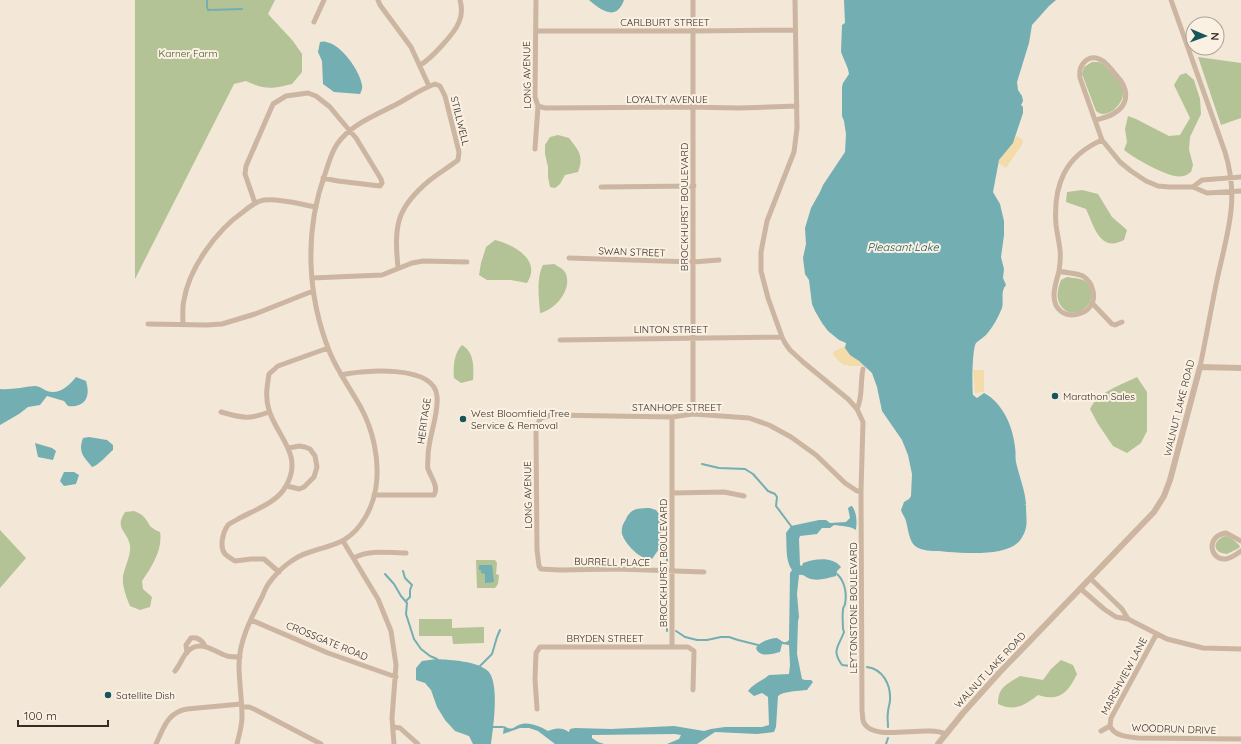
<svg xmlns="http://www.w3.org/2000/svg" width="1241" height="744" viewBox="0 0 1241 744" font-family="Quicksand,sans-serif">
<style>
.green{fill:#b3c396}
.sand{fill:#f3dca9}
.water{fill:#73aeb3}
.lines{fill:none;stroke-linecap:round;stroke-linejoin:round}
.stream{stroke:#73aeb3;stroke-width:2}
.minor{stroke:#ccb6a2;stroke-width:5}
.tertiary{stroke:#ccb6a2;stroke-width:6}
.poi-dot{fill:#17545b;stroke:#fbf1e3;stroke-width:1.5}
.labels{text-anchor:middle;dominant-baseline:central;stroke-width:4;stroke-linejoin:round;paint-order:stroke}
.street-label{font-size:10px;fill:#362b25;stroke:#fbf1e3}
.park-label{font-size:10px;fill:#435627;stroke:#fbf1e3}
.poi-label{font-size:10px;fill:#362b25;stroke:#fbf1e3;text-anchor:start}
.water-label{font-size:11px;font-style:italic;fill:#17545b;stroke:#fbf1e3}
</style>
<rect width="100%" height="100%" fill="#f3e7d7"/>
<path class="green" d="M135 0H275L268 14 293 41 302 54V72L292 84C272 89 265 90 246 81L234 84 135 279Z
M1198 57 1241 63V118L1221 125Z
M1092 62H1099L1103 64C1109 71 1120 80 1123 89 1126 103 1107 121 1096 111L1082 74 1084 67Z
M1186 73 1194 80 1200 99 1201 114 1190 137 1189 149 1193 165 1191 172C1189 173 1186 176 1183 176 1171 180 1134 158 1124 150L1127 142 1125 129 1128 116 1136 119 1169 136 1180 135 1190 118 1174 85 1180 75Z
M558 135 569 138C579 151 584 156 578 172L565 175 560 184 555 188 550 187 548 177V167L545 154V145L550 137Z
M1082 190 1098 194 1112 217 1127 230 1124 240C1100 253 1094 226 1086 209L1066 202 1067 192Z
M495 240C514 245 542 260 527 283L511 280H487L479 275 481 263 486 247Z
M554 264C559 267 564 269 566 274 572 290 555 310 540 313 539 298 536 279 543 265Z
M1067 277C1073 278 1080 278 1085 281 1105 297 1076 326 1061 306 1055 298 1058 288 1061 280Z
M462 345C474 352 474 366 473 380L461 383 454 378C453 367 454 353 462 345Z
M1137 377 1147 392V431L1141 443 1127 453 1113 446 1098 424 1090 409C1098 392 1121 385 1137 377Z
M134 511C137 512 141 514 143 516 151 524 146 526 160 532 163 549 152 567 142 581L143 589 152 597 150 607 140 610 130 606C126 596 122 586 123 576 125 566 131 556 130 545 127 530 114 529 125 512Z
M0 530 26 558 0 588Z
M1225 536C1231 537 1236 542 1240 546L1239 548 1227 554C1212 553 1212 541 1225 536Z
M476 560H495L497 563 496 574 499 575 498 584 495 588H477Z
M419 619H452V628L484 627V643L453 644 452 636H419Z
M1061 660 1073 665 1077 674C1068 693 1059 702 1038 695 1025 705 1015 712 998 704 998 687 1007 684 1020 676L1043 680 1051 669Z"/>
<path class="sand" d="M1016 136 1022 139 1023 143 1006 168 998 163C1003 153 1012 146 1016 136Z
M845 346C848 355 857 359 864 366 849 366 842 368 833 354V352Z
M973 370H984V392L975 393Z"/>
<path class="water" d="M589 0H624C616 22 601 10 589 0Z
M844 0H1056L1049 6 1032 25 1029 43 1017 82 1018 90 1022 96 1023 101 1021 105 1023 107V113L1013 143 999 160 993 192 1000 204 1004 221V235L1001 257 1004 269 1003 278 1006 285C1000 291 1004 301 1002 308 998 318 993 327 986 335 983 338 979 340 976 343 972 349 972 388 973 395L977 398 984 393C1003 403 1013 427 1015 447 1016 452 1015 457 1016 462 1019 476 1025 490 1026 504L1025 505 1027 506H1026C1026 520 1029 527 1021 539 1009 557 968 553 948 552 945 552 942 551 939 551 932 551 922 551 915 546 909 541 908 528 906 521 905 517 902 514 901 510L904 502 909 499 911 496 912 474 908 455 902 440 882 411 877 387 872 373 859 361 850 355 845 348 846 343 839 340 828 331 822 323 815 311 812 304 809 280 805 274 803 258 806 244 805 228 811 208 820 192 823 185 845 152 846 134 844 121 842 116V87L843 83 849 74 848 69 841 52 842 25 845 23Z
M320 42C322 42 324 41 326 42 341 44 360 71 362 85 363 88 361 92 360 94L334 92 323 84 322 61 318 52Z
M76 377 86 381C91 397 85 408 68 406L64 401 47 396 40 405 28 407 19 414 0 425V389C12 390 23 387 35 386 39 386 43 389 47 391 59 395 69 386 76 377Z
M89 437 107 440 113 445V450C107 455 99 465 92 467 83 456 78 452 83 438Z
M35 443 52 448 56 451 53 460 38 457Z
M64 472H74L79 475 76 484 64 486 60 481Z
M851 506H852C857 513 857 521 856 530 851 526 841 526 834 525L830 528H822L817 534 800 536 799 539 800 565 802 566 803 563C815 559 832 556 841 567L837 571 836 576C827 578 820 581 811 579 806 578 804 574 799 575L797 594 799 617 798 621 797 654 802 679 805 680H811L813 682 807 690C799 691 784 691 778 696L776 727 774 732 757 734 715 732 697 744H667L679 739 681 735 675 734 592 735V738L598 742 604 744H555L538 731 529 728H520L503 734 504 726C514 732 513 726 522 724 530 722 541 727 548 731 555 728 562 727 569 732L570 729 575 728 611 729 674 726 704 731 711 729 725 727H762L769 725 768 697 762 693 754 696 748 691C754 683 762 681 769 675L789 674 790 665 789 645 782 644 780 652C772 654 759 658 756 648 759 642 770 638 777 638 781 640 784 645 789 640L790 573 792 570C785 561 787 545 786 533L791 526 819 520H826L830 523 846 522 850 518 848 508Z
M650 508 656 510 659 514 661 526V546L652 559C641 561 625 544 622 534 621 528 623 524 626 519 628 514 632 510 637 509 641 508 646 508 650 508Z
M479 565H492L494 582 485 583V574L481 573V570H479Z
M437 659C451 660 477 661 488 671 500 683 493 728 491 744H473L469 736 455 731 445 720 437 707 431 690 425 683 416 680V668L422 661Z"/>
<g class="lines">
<path class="stream" d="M207 0V7L208 10 242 9
M702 464 719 468 745 469 753 474 768 491 775 494 777 497 776 506 791 526
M661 546 667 549V566
M403 571 405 578 412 585 410 590V597L406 601
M385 574 394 584 401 596 407 603 406 614 414 639 421 649 430 656 437 659 438 661
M837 574C845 581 847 594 845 604 844 608 843 606 843 610 842 616 843 623 843 629L844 632C839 646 831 650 842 665L859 667
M667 578V631
M676 631 685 637 697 640H707L721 637H729L738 640 758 645
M479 667 492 654 497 637 500 630
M867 667C883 669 891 685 890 700 890 704 888 708 888 712 887 717 888 722 888 727
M491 727H503
M886 744 888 738"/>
<path class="minor" d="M378 0 380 5 411 47 429 86
M693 0V414
M795 0 797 128 794 152 767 221 761 252V271L768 298 782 337 785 343 790 350 803 362 848 399 857 409 863 422 861 491 862 711C863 715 862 720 864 723 875 743 926 724 946 734
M1171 0 1225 152C1240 200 1227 233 1217 280 1211 309 1206 338 1200 367
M314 22 324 0
M536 31H693L795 30
M420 65C430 60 455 33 459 22 462 15 462 7 460 0
M538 106 545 108 689 107 739 108 797 106
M1096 120C1102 118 1108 117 1113 114 1131 104 1128 87 1116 75 1112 70 1108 65 1103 61 1089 52 1078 64 1080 78L1102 140 1120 162 1131 171 1146 181 1158 186 1169 187H1193L1207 193 1241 191
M535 149 538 106 535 97 536 0
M601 187 694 186
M1193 187 1202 180 1241 177
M255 203 245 174 246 166 273 104 286 96 308 93 316 96 330 107 339 118 356 138 381 179 382 183 380 186 338 181 323 178
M569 258 693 262 719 260
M1059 271C1060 264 1061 257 1060 250 1059 241 1057 233 1056 225 1053 185 1065 156 1102 140
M1059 271C1066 273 1076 273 1083 276 1087 279 1091 283 1092 288 1103 316 1054 328 1054 295 1054 287 1057 279 1059 271Z
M312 278 382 275 412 263 423 261 467 262
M1092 303 1112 324 1115 325 1122 322
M148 324 207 325 222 324 255 314 313 291
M183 324C183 316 182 307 184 300 189 268 217 230 243 212 249 207 256 201 264 200 280 198 299 204 316 207
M560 340 782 337
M341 375C362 370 434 364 437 396 439 416 428 437 428 457 428 461 427 466 428 469 431 477 439 487 434 495H374
M857 409C863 397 860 383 863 369
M221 412C243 418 248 420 269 412
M672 417V647H688L694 651 693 690
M287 486 299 489 304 487 314 477 317 467 315 456 310 449 305 447 299 446 289 448
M672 493 724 492 744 496
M343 541 378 599 391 631 396 665 392 718 394 744
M1241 541 1226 533C1205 536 1210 561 1226 559 1231 558 1237 554 1241 551
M354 558C369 549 389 553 406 553
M279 572 264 559H251L235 561C232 559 228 557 225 554 219 547 223 532 228 525 230 523 235 521 238 519 254 510 277 503 286 486 304 455 277 437 269 410 265 398 267 386 269 374L278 366 328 348
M704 572 618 569 560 570 541 569 539 566 537 550 536 431 538 423 541 418 551 415 672 417 693 414 749 418 769 425 791 437 816 455 845 483 857 491H861
M1091 579 1122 609 1128 619
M1081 589 1104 609 1116 617 1128 619 1167 639 1203 648 1241 649
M251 620 328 653 396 677
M187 653 186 645 191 638C198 637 202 640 205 646
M175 671C180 665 182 658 187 652 200 638 214 652 227 656 231 657 236 657 240 657
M242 707H249L254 709 321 744
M537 709 535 679 536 653 540 647H672
M1110 726C1114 736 1128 737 1138 738L1241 739
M1110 726 1111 718 1156 635
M393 727 400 728 418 744
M1101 731 1110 726
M156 744C164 727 167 713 187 709L241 704
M237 744C239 735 242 726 242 717 242 699 239 682 239 665 239 641 251 618 262 597 264 592 266 587 269 583 279 569 294 557 310 552 321 548 333 546 344 540 362 529 373 507 376 487 380 460 373 429 360 406 350 388 338 372 330 353 307 296 304 232 325 174 329 162 333 147 342 138 357 122 378 114 397 104 410 97 421 89 435 84L440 86 445 96 459 152 458 160C449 167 439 173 430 180 396 208 394 225 398 268"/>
<path class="tertiary" d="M938 744 963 713 999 673 1154 512 1164 496 1170 480 1200 367 1241 368"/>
</g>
<g class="poi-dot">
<circle cx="1055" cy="396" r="4"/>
<circle cx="463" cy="419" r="4"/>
<circle cx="108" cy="695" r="4"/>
</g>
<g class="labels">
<g class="street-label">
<text x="665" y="22">CARLBURT STREET</text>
<text transform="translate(527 75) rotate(-91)">LONG AVENUE</text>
<text x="667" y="99">LOYALTY AVENUE</text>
<text transform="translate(460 121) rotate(76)">STILLWELL</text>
<text transform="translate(684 207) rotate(-90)">BROCKHURST BOULEVARD</text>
<text transform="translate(632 252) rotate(2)">SWAN STREET</text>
<text x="671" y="329">LINTON STREET</text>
<text x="677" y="407">STANHOPE STREET</text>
<text transform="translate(1179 408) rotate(-76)">WALNUT LAKE ROAD</text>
<text transform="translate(424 421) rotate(-82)">HERITAGE</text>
<text transform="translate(528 495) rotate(-91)">LONG AVENUE</text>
<text transform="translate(612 562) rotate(1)">BURRELL PLACE</text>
<text transform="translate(663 563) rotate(-90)">BROCKHURST BOULEVARD</text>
<text transform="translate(853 608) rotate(-90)">LEYTONSTONE BOULEVARD</text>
<text x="605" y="638">BRYDEN STREET</text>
<text transform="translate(327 641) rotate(22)">CROSSGATE ROAD</text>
<text transform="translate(990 670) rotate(-47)">WALNUT LAKE ROAD</text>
<text transform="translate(1124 676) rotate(-62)">MARSHVIEW LANE</text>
<text transform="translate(1174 729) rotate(2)">WOODRUN DRIVE</text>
</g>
<g class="park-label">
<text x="188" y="53">Karner Farm</text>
</g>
<g class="poi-label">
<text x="1063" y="396">Marathon Sales</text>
<text x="471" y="413">West Bloomfield Tree<tspan x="471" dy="12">Service &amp; Removal</tspan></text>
<text x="116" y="695">Satellite Dish</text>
</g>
<g class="water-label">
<text x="903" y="247">Pleasant Lake</text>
</g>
</g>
<g transform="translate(1205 36) rotate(92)"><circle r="19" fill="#fbf1e3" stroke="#aca297"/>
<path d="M0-3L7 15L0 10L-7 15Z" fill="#17545b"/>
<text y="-6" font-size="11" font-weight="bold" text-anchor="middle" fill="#362b25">N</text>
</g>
<path d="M18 720v6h90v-6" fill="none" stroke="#362b25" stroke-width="2"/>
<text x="24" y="720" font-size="12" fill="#362b25" stroke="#fbf1e3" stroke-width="3" paint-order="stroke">100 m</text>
</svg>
